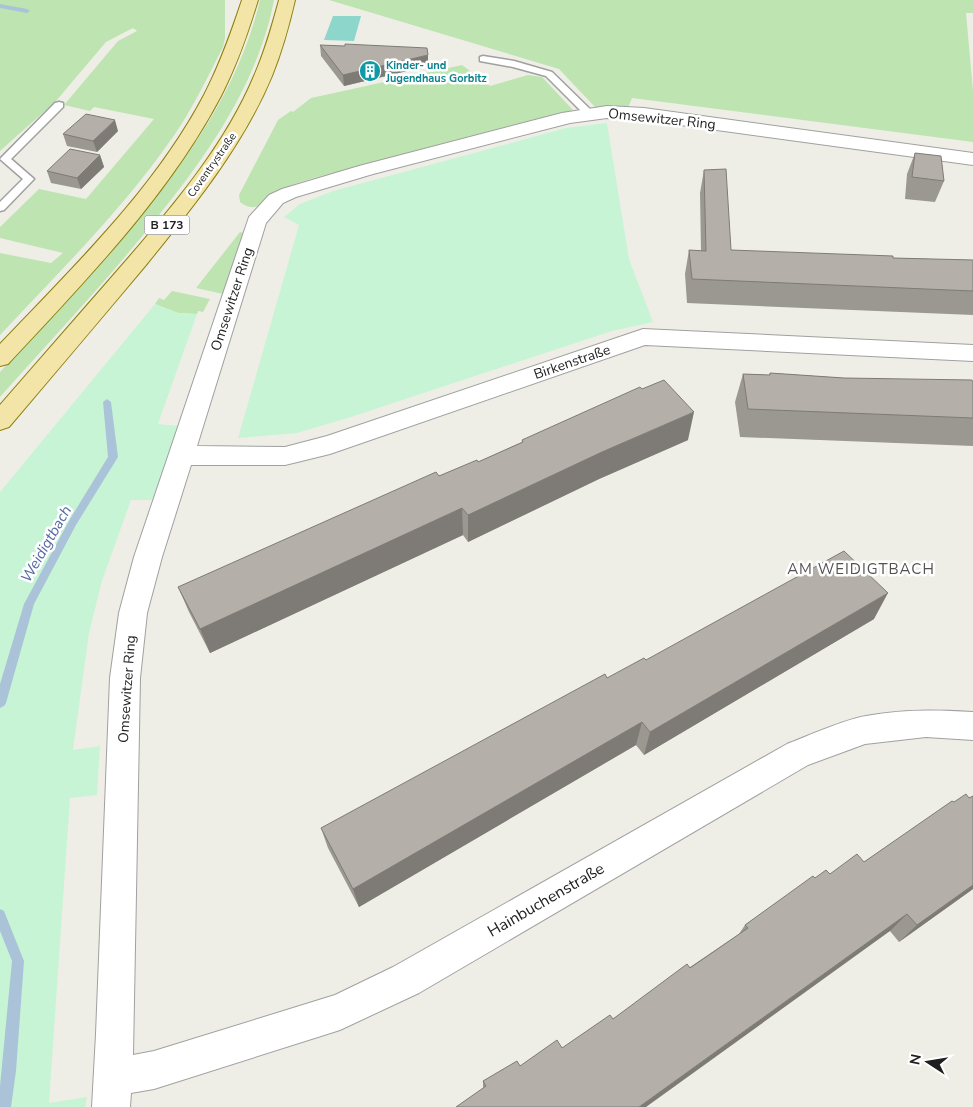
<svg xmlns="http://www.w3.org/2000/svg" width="973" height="1107" viewBox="0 0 973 1107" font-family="'Nunito Sans',sans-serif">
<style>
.grass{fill:#bee4b1}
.park{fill:#c8f4d6}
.pitch{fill:#8cd6cb}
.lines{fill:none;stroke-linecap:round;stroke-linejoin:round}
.stream{fill:#abc3d8;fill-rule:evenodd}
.service-casing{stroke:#a0a0a0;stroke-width:3}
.minor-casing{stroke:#a0a0a0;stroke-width:2}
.primary-casing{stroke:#8b800f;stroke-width:2}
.service{fill:#fff;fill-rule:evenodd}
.minor{fill:#fff;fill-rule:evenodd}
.primary{fill:#f3e4a7;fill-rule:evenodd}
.wall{fill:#9b9791}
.shaded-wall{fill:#7e7b76}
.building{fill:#b4b0a9;stroke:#7e7b76}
.labels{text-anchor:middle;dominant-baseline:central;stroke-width:5;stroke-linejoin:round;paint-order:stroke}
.far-culture-label{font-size:11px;font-weight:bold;fill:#0d838f;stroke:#fff;text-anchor:start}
.far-street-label{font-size:11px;fill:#1f1f1f;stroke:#fff}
.shield{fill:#fff;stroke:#626262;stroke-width:1}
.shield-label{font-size:12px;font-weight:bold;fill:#1f1f1f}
.street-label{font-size:14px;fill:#1f1f1f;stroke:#fff}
.water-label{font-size:15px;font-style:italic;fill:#5469a5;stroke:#fff}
.neighbourhood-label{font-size:15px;letter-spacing:1px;fill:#525252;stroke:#fff}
.near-street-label{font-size:16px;fill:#1f1f1f;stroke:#fff}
</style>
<rect width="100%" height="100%" fill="#efeee6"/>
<path class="grass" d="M0 0H225V38L223 47C208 76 194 106 175 134 125 207 61 270 0 335V253L51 263 63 253 0 238V227L39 189 86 199 154 119 94 107 90 111 64 105 118 41 137 31 133 28 106 42 56 101 0 151Z
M260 0H274C257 88 203 161 148 229 101 287 50 341 0 397V372C34 334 68 297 102 259 170 183 236 102 260 0Z
M329 0H973V13H966L973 91V142L632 98 628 108 595 107 559 69Z
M462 65 490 86 528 75 542 77 573 110 314 178C304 181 293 184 284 189 270 198 257 216 240 202L239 195 278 120 291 111 293 112 311 98Z
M240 232 244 233 223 294 196 288Z
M172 291 210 299 203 312 198 311 197 314 178 313 155 304 159 298 164 300Z"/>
<path class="park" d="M607 123 629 259 653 322 612 331 351 417 297 433 238 438 299 225 284 217 300 204 333 191 566 128Z
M155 304 178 313 197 314 158 424 179 426 153 500H131L102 581 89 633 73 750 100 746 97 795 70 798 49 1103 87 1097 85 1107H0V492Z"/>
<path class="pitch" d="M333 16H361L354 41 324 40Z"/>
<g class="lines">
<path class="stream" d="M0 4 27 9 30 11 27 13 0 8Z
M107 399 111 402 118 457 76 525 34 604 6 703 4 706 0 708V684L24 604 70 519 108 457 103 402Z
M0 909 4 911 24 961 16 1071 11 1107H0V1086L12 961 0 931Z"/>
<g class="service-casing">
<path id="service" d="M483 56 514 61 552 72 595 114 594 116H586L546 76 513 67 480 61V57Z
M59 102 63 103V107L11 159 34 179 4 210 0 211V202L23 179 0 159 55 103Z"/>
</g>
<g class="minor-casing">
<path id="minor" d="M607 106 644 108 973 153V165L644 120 607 118 570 123 373 174 296 197 283 203 266 223 197 446 285 447 327 436 643 329 973 345V361L645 345 330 454 285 465H191L162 557 147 613 140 678 133 1055 154 1051 335 995 393 967 787 744C810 735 843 720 866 716 902 709 937 710 973 712V740L926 737 865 744 808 765 419 993 340 1030 154 1089 131 1093 130 1107H92L96 1034 110 678 119 613 134 557 249 217 269 195 282 189 359 166 562 113Z"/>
</g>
<g class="primary-casing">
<path id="primary" d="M242 0H258C248 33 237 65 221 96 168 197 85 281 8 364L0 366V344C73 267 154 190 204 95 220 64 231 33 242 0Z
M279 0H295C289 26 282 51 272 76 243 146 193 207 146 265 101 319 55 373 9 427L0 430V405C43 355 87 306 130 256 177 201 226 143 254 76 265 51 272 26 279 0Z"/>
</g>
<use href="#service" class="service"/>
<use href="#minor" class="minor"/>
<use href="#primary" class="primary"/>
</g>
<path class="wall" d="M320 45 428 66 344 86 321 56Z
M118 131 97 152 67 146 63 134Z
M915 153 944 181 935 202 905 199 907 174Z
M100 155 104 167 81 189 51 183 47 171Z
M704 170 731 250 893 258 973 260V315L687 303 685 274 689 250 701 251 700 193Z
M770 373 844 378 973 382V446L740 437 735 402 743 374 769 375Z
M522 440H688L599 479 468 542 463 535 210 653 189 612 178 587 439 476 478 462 522 442Z
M874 619 644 755 636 745 359 907 328 848 321 828 607 678 646 660Z
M973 796V889L899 942 890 931 483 1088V1081L520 1066 562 1048 613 1019 739 934 745 925 815 878 830 874 864 862 954 802 969 798Z"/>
<path class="shaded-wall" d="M428 55V66L344 86 343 75Z
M115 120 118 131 97 152 93 141Z
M100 155 104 167 81 189 77 178Z
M694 412 688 440 599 479 468 542V515L602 452Z
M462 508 463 535 210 653 200 629Z
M888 593 874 619 644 755 650 732Z
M642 722 636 745 359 907 353 889Z
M973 885V889L899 942 917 925Z
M907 914 890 931 646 1107H639Z"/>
<path class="building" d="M345 44 427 48 428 55 343 75 320 45 345 46Z
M86 114 115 120 93 141 63 134Z
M70 149 100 155 77 178 47 171Z
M915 153 941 156 944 181 912 177Z
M726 169 731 250 893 256V258L973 260V291L692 279 689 250 706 251 704 170Z
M770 373 844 378 972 380 973 382V418L748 409 743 374 770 375Z
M664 380 694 412 602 452 468 515 462 508 200 629 178 587 436 472 439 476 477 460 478 462 523 442 522 440 640 387 642 389Z
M844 551 888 593 650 732 642 722 353 889 321 828 605 674 607 678 644 658 646 660Z
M966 794 969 798 973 796V885L917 925 907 914 639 1107H456L486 1086 483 1081 517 1061 520 1066 557 1040 562 1048 610 1015 613 1019 687 964 690 968 748 928 745 925 813 876 815 878 826 870 830 874 857 854 864 862 952 801 954 802Z"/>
<defs>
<g id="building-disc" transform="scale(1.125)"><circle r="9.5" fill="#0f9aa8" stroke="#fff"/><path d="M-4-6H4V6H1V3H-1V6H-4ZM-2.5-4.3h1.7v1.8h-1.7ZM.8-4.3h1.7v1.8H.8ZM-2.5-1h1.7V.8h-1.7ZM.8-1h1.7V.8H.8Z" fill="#fff"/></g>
</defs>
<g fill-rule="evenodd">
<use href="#building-disc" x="370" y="71"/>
</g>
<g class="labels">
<g class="far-culture-label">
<text x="386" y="65">Kinder- und<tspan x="386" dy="13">Jugendhaus Gorbitz</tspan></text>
</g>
<g class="far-street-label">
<text transform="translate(212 165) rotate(-55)">Coventrystraße</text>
</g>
<rect class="shield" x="144.5" y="215.5" width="45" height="19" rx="4"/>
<g class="shield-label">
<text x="167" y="225">B 173</text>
</g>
<g class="street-label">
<text transform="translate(662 119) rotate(6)">Omsewitzer Ring</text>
<text transform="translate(232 299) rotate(-72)">Omsewitzer Ring</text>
<text transform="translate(572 362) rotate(-19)">Birkenstraße</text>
<text transform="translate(127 689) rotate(-86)">Omsewitzer Ring</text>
</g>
<g class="water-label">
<text transform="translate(46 544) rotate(-60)">Weidigtbach</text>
</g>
<g class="neighbourhood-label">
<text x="861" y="569">AM WEIDIGTBACH</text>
</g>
<g class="near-street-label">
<text transform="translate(546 900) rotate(-30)">Hainbuchenstraße</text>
</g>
</g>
<g transform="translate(928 1062) rotate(282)" stroke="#ffffff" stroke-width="4" paint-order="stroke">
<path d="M0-4L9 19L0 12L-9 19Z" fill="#1f1f1f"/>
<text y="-8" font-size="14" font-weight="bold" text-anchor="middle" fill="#1f1f1f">N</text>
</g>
</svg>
